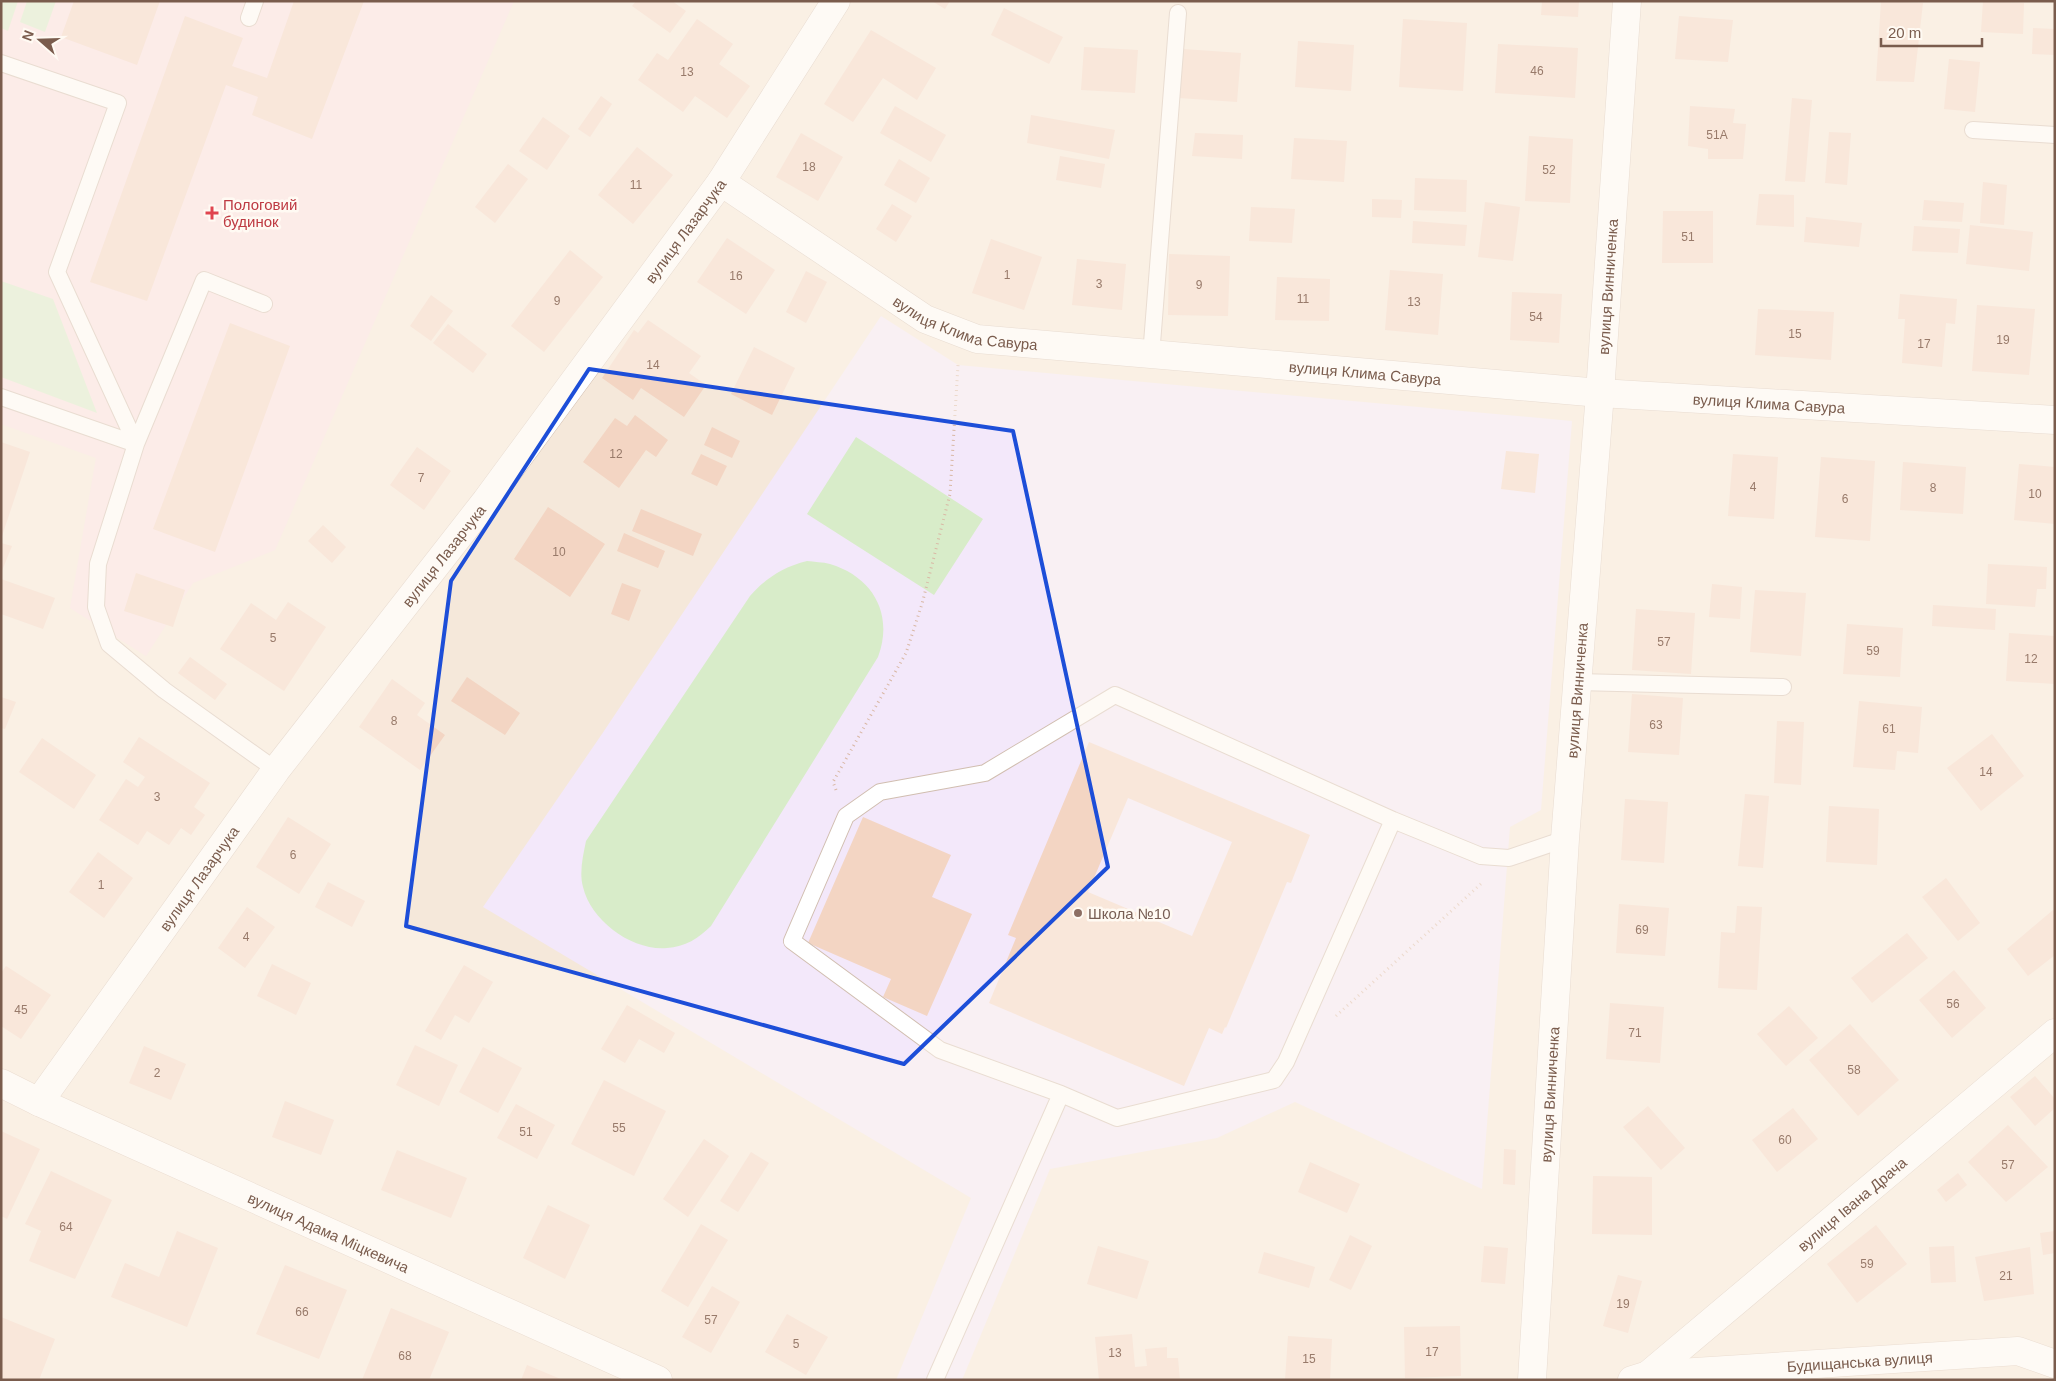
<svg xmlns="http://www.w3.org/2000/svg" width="2056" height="1381" viewBox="0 0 2056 1381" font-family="Arial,sans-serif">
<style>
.residential{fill:#f5e8da}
.education{fill:#f3e8fa}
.medical{fill:#fbdfe3}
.green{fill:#d8ecc9}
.building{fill:#f3d5c3;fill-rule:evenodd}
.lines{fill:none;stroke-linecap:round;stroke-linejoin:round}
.lane-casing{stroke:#d1beb0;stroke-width:18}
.street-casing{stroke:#d1beb0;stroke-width:29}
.secondary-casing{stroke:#d6c0b0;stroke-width:29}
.path{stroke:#d9b8a5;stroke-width:3;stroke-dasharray:1 4;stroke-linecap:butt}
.lane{stroke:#fff;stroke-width:16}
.street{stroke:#fff;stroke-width:28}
.secondary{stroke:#fff;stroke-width:28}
.marked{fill:none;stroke:#1d4ed8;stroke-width:4;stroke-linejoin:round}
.health-dot{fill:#e0444e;stroke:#fffaf3;stroke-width:2}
.education-dot{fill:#8d6e63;stroke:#fffaf3;stroke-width:2}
.labels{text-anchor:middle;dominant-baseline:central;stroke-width:5;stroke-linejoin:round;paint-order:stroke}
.number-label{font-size:12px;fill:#987a6a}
.health-label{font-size:15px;fill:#be3a42;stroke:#fffaf3;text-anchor:start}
.street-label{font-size:15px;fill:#7a5c4d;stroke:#fffaf3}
.education-label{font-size:15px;fill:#785e54;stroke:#fffaf3;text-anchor:start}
</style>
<rect width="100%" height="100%" fill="#fdf6ec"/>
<path class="residential" d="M1 1H2055V1380H1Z"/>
<path class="education" d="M881 316 958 365 1572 421 1541 810 1510 827 1482 1189 1295 1102 1217 1138 1050 1169 962 1380H896L971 1198 483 907 602 734Z"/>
<path class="medical" d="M1 1H514L275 550 193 583 146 656 70 608 96 458 1 424Z"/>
<path class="green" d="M1 1H18L8 31 1 28Z
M27 1H56L45 32 20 22Z
M1 281 53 299 97 413 1 377Z
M856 437 983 519 934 595 807 514Z
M807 561C814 562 823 562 830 564 873 577 894 614 878 657L711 926C699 938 685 947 667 948 632 951 591 921 583 887 579 872 583 856 586 841L750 596C766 578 783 567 807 561Z"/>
<path class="building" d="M74 1H160L137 65 61 37Z
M294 1H364L312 139 252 115 258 97 226 85 147 301 90 282 185 16 243 38 232 66 267 78Z
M636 1H672L686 11 670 33 632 6Z
M932 1H950L945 9Z
M1542 1H1579L1578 17 1541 15Z
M1881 1 1923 3 1914 82 1876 81Z
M1983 1 2024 3 2023 34 1981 32Z
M1004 8 1063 37 1049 64 991 35Z
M1679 16 1733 20 1728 62 1675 59Z
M697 19 733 44 719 64 750 86 727 118 695 96 683 112 638 80 657 53 668 60Z
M1403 19 1467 23 1463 91 1399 87Z
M2033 28 2055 29V55L2032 54Z
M871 30 936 68 917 100 883 78 853 122 824 104Z
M1298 41 1354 45 1351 91 1295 87Z
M1498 44 1578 48 1575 98 1495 93Z
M1084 47 1138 50 1135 93 1081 90Z
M1183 49 1241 53 1237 102 1179 98Z
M1949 59 1980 62 1975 112 1944 109Z
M601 96 612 104 590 137 578 129Z
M1792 98 1812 100 1805 182 1785 181Z
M895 106 946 135 931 162 880 133Z
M1690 106 1735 109 1733 123 1746 124 1743 159H1708V149L1688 146Z
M1031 115 1115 130 1109 159 1027 143Z
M543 117 570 136 547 170 519 151Z
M1829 132 1851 133 1847 185 1825 183Z
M801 133 843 157 818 201 776 177Z
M1195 133 1243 135 1242 159 1192 156Z
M1529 136 1573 139 1570 203 1525 201Z
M1294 138 1347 141 1344 182 1291 179Z
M637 147 673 175 633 224 598 195Z
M1060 156 1105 164 1101 188 1056 180Z
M899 159 930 178 916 203 884 185Z
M508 164 528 179 495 223 475 207Z
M1415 178 1467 180 1466 212 1414 210Z
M1983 182 2007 185 2004 225 1980 223Z
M1759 194 1794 195V227L1756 225Z
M1372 199 1402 200 1401 218 1372 217Z
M1924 200 1964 203 1962 222 1922 220Z
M1485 202 1520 207 1513 261 1478 257Z
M892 204 912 216 896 242 876 229Z
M1251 207 1295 209 1292 243 1249 241Z
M1663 211H1713V263H1662Z
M1806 217 1862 223 1859 247 1804 242Z
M1413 221 1467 225 1465 246 1412 243Z
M1970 225 2033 232 2029 271 1966 264Z
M1914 226 1960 229 1958 253 1912 251Z
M727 238 775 270 746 314 697 282Z
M991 239 1042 257 1024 310 972 293Z
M570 250 603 277 544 352 511 326Z
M1169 254 1230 256 1228 316 1168 315Z
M1077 259 1126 264 1122 310 1072 305Z
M1390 270 1443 274 1438 335 1385 330Z
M806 271 827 282 806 323 786 312Z
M1277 277 1330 279 1329 321 1275 320Z
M1512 292 1562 294 1559 343 1510 340Z
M1900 294 1957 299 1955 324 1946 323 1942 367 1902 363 1905 319H1898Z
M431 295 453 311 431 341 410 326Z
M1977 305 2035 309 2029 375 1972 371Z
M1758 309 1834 312 1831 360 1755 355Z
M648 320 701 356 689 373 706 385 684 417 641 388 633 400 602 378 634 330 638 333Z
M230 323 290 346 215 552 153 529Z
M448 324 487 354 473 373 433 343Z
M754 347 795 368 772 415 731 394Z
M635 415 668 440 656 457 646 450 619 488 583 462 615 418 627 426Z
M712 427 740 441 732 458 704 445Z
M1 442 30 452 2 536H1Z
M417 447 451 471 424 510 390 485Z
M1506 451 1539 454 1535 493 1501 489Z
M701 454 727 466 717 486 691 474Z
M1733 454 1778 457 1774 519 1728 516Z
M1821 457 1875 461 1870 541 1815 537Z
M1903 462 1966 467 1963 514 1900 510Z
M2019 464 2055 467V524L2014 520Z
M548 507 605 544 570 597 514 559Z
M641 509 702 534 693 556 632 531Z
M323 525 346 547 332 563 308 541Z
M624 533 665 551 658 568 617 551Z
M1 543 12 546 1 573Z
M1988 564 2047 567 2046 589H2037L2035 607 1986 604Z
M136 573 185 590 173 627 124 611Z
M1 579 55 598 43 629 1 614Z
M622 583 641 590 629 621 611 614Z
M1712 584 1742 587 1740 619 1709 617Z
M1755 590 1806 593 1801 656 1750 652Z
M288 602 326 627 284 691 220 649 251 603 276 620Z
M1933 605 1996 609 1995 630 1932 626Z
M1636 609 1695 613 1691 674 1632 670Z
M1847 624 1903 628 1900 677 1843 674Z
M2009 633 2055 636V684L2006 681Z
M190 657 227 684 215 700 178 673Z
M467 677 520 713 505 735 451 701Z
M392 679 425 703 417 715 445 735 420 770 359 727Z
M1632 694 1683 698 1679 755 1628 752Z
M1 697 16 702 5 729 1 728Z
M1859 701 1922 707 1918 753 1897 751 1895 770 1853 767Z
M1777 721 1804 722 1801 785 1774 783Z
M1992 734 2024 776 1981 811 1947 768Z
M139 737 210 783 194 807 205 815 191 835 181 828 169 845 147 831 138 845 99 820 126 779 138 787 145 777 123 762Z
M42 738 96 775 74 809 19 772Z
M1089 742 1310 835 1291 883 1287 882 1226 1028 1225 1027 1222 1034 1209 1028 1184 1086 989 1003 1016 938 1008 935ZM1128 798 1232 842 1192 936 1088 892Z
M1745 794 1769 796 1763 868 1738 866Z
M1625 799 1668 802 1664 863 1621 860Z
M1829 806 1879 809 1877 865 1826 862Z
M288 817 331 844 299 894 256 867Z
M863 817 951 855 932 897 972 914 927 1016 883 997 891 979 808 943Z
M98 852 133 878 104 918 69 892Z
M1946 878 1980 923 1958 941 1922 897Z
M328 882 365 901 352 927 315 907Z
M1619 904 1669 908 1665 956 1616 953Z
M1737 906 1762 907 1757 990 1718 988 1721 932 1735 933Z
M247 907 275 927 245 968 218 948Z
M2053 910 2055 912V955L2028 976 2007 949Z
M1907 933 1928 958 1872 1003 1851 978Z
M272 964 311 983 296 1015 257 996Z
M464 965 493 982 469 1023 455 1015 441 1040 425 1031Z
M6 966 51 995 21 1039 1 1026V973Z
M1954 970 1986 1008 1952 1038 1919 1000Z
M1610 1003 1664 1007 1660 1063 1606 1059Z
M627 1005 675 1033 664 1053 639 1039 625 1063 601 1049Z
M1789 1006 1818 1038 1786 1066 1757 1034Z
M1850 1024 1899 1080 1858 1116 1809 1060Z
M415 1045 458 1065 439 1106 396 1085Z
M144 1046 186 1064 171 1100 129 1083Z
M483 1047 522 1068 498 1113 459 1092Z
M2035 1076 2055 1099V1108L2035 1126 2010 1097Z
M604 1080 666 1111 634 1176 571 1144Z
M285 1101 334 1120 321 1155 272 1137Z
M516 1104 555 1125 537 1159 497 1138Z
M1648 1106 1685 1148 1661 1170 1623 1127Z
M1793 1108 1818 1139 1777 1172 1752 1140Z
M2008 1125 2048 1167 2006 1202 1968 1162Z
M1 1131 40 1149 7 1219 1 1216Z
M704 1139 729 1156 688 1217 663 1199Z
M1504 1149 1516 1150 1515 1185 1503 1184Z
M397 1150 467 1178 451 1218 381 1190Z
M751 1152 769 1163 738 1212 720 1201Z
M1310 1162 1360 1184 1347 1213 1298 1192Z
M51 1171 112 1200 75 1279 29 1261 41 1231 25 1224Z
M1958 1173 1967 1185 1946 1202 1937 1190Z
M1593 1176 1652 1177V1235L1592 1234Z
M548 1205 590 1225 565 1279 523 1258Z
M701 1224 728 1240 688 1307 661 1291Z
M1876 1225 1907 1264 1857 1303 1827 1264Z
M177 1231 218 1248 187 1327 111 1297 125 1263 159 1277Z
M2055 1231V1253L2043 1255 2040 1233Z
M1350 1235 1372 1246 1351 1290 1329 1280Z
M1098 1246 1149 1261 1137 1299 1087 1284Z
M1484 1246 1508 1248 1505 1284 1481 1282Z
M1954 1246 1956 1282 1931 1283 1929 1247Z
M2030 1247 2034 1294 1984 1301 1975 1257Z
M1264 1252 1315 1267 1309 1288 1258 1273Z
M285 1265 347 1290 319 1359 256 1334Z
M1618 1275 1642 1281 1628 1333 1603 1326Z
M712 1286 740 1302 711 1353 682 1337Z
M391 1308 449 1332 429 1380H362Z
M787 1314 828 1337 806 1375 765 1352Z
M1 1317 55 1339 39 1380H1Z
M1460 1326 1461 1376 1405 1378 1404 1327Z
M1132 1334 1135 1367 1147 1366 1145 1349 1167 1347V1358H1178L1180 1380H1099L1095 1337Z
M1288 1336 1332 1339 1330 1380H1285Z
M527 1365 563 1380H521Z"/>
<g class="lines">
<g class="lane-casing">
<path id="lane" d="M249 18 255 1
M1 63 118 103 57 272 136 444
M1973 130 2055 135
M264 304 204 280 136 444 98 564 96 607 109 644 164 690 276 770
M1151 356 1178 13
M1 397 136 444
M1577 682 1783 687
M1061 1094 1117 1118 1274 1080 1286 1062 1393 820
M935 1380 1061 1094 940 1050 792 941 846 816 880 792 985 773 1115 695 1393 820 1481 856 1509 858 1565 839"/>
</g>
<g class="street-casing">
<g id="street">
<path id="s1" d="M721 182 925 319 977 339 1600 393 2055 420"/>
<path id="s2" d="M39 1102 276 770 486 501 721 182 836 1"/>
<path id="s3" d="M1648 1375 2055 1033"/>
<path id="s4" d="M1532 1380 1565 839 1600 393 1627 1"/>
</g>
</g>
<g class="secondary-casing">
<g id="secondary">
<path id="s5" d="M1 1083 39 1102 658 1380"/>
<path id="s6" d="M1632 1380 1648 1375 2018 1351 2055 1364"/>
</g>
</g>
<path class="path" d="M836 790 833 782 906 653 922 604 950 494 958 365
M1336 1016 1483 882"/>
<use href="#lane" class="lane"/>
<use href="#street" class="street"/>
<use href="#secondary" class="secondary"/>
</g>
<path d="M0 0H2056V1381H0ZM589 369 1013 431 1108 867 904 1064 406 926 451 581Z" fill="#fdf6ec" fill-opacity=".55" fill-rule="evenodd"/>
<path class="marked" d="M589 369 1013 431 1108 867 904 1064 406 926 451 581Z"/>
<path class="health-dot" d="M209.5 205.5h5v5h5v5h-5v5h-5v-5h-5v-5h5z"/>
<circle class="education-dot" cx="1078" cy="913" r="5"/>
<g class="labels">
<g class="number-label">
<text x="1537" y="71">46</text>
<text x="687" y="72">13</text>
<text x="1717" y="135">51А</text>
<text x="809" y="167">18</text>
<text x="1549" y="170">52</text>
<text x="636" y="185">11</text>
<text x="1688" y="237">51</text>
<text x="1007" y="275">1</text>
<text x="736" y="276">16</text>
<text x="1099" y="284">3</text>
<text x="1199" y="285">9</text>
<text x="1303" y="299">11</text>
<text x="557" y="301">9</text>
<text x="1414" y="302">13</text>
<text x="1536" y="317">54</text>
<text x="1795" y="334">15</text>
<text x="2003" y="340">19</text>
<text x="1924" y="344">17</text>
<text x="653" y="365">14</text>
<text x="616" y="454">12</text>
<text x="421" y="478">7</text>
<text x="1753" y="487">4</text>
<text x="1933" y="488">8</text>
<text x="2035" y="494">10</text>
<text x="1845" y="499">6</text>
<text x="559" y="552">10</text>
<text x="273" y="638">5</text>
<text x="1664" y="642">57</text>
<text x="1873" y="651">59</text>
<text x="2031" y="659">12</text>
<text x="394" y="721">8</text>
<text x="1656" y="725">63</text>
<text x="1889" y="729">61</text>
<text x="1986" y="772">14</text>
<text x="157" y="797">3</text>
<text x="293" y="855">6</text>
<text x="101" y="885">1</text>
<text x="1642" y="930">69</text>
<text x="246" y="937">4</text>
<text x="1953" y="1004">56</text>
<text x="21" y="1010">45</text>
<text x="1635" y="1033">71</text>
<text x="1854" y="1070">58</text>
<text x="157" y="1073">2</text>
<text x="619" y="1128">55</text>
<text x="526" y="1132">51</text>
<text x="1785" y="1140">60</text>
<text x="2008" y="1165">57</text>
<text x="66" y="1227">64</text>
<text x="1867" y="1264">59</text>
<text x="2006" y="1276">21</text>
<text x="1623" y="1304">19</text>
<text x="302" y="1312">66</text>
<text x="711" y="1320">57</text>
<text x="796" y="1344">5</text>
<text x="1432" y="1352">17</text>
<text x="1115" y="1353">13</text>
<text x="405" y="1356">68</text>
<text x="1309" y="1359">15</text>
</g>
<g class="health-label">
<text x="223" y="204">Пологовий<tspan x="223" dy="17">будинок</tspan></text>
</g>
<g class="street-label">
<text stroke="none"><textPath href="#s2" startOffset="1085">вулиця Лазарчука</textPath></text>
<text stroke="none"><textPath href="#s4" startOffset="1096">вулиця Винниченка</textPath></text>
<text stroke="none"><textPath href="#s1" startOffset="286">вулиця Клима Савура</textPath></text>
<text stroke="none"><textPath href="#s1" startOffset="691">вулиця Клима Савура</textPath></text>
<text stroke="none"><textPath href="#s1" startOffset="1096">вулиця Клима Савура</textPath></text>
<text stroke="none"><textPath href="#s2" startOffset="680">вулиця Лазарчука</textPath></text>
<text stroke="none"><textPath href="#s4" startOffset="691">вулиця Винниченка</textPath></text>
<text stroke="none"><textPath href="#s2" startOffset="275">вулиця Лазарчука</textPath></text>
<text stroke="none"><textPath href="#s4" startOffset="286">вулиця Винниченка</textPath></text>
<text stroke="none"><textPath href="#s3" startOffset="266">вулиця Івана Драча</textPath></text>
<text stroke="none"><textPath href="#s5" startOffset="360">вулиця Адама Міцкевича</textPath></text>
<text stroke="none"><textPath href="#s6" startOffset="229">Будищанська вулиця</textPath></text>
</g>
<g class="education-label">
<text x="1088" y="913">Школа №10</text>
</g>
</g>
<rect width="2056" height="1381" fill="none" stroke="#7a5c4d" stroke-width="5"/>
<g transform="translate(40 40) rotate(290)" stroke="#fffaf3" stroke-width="4" paint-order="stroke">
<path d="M0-4L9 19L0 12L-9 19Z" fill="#7a5c4d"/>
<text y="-8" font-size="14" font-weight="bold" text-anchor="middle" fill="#7a5c4d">N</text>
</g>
<path d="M1881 38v8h101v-8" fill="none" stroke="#7a5c4d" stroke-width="2.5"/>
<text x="1888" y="38" font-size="15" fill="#7a5c4d" stroke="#fffaf3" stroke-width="4" paint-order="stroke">20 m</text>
</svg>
